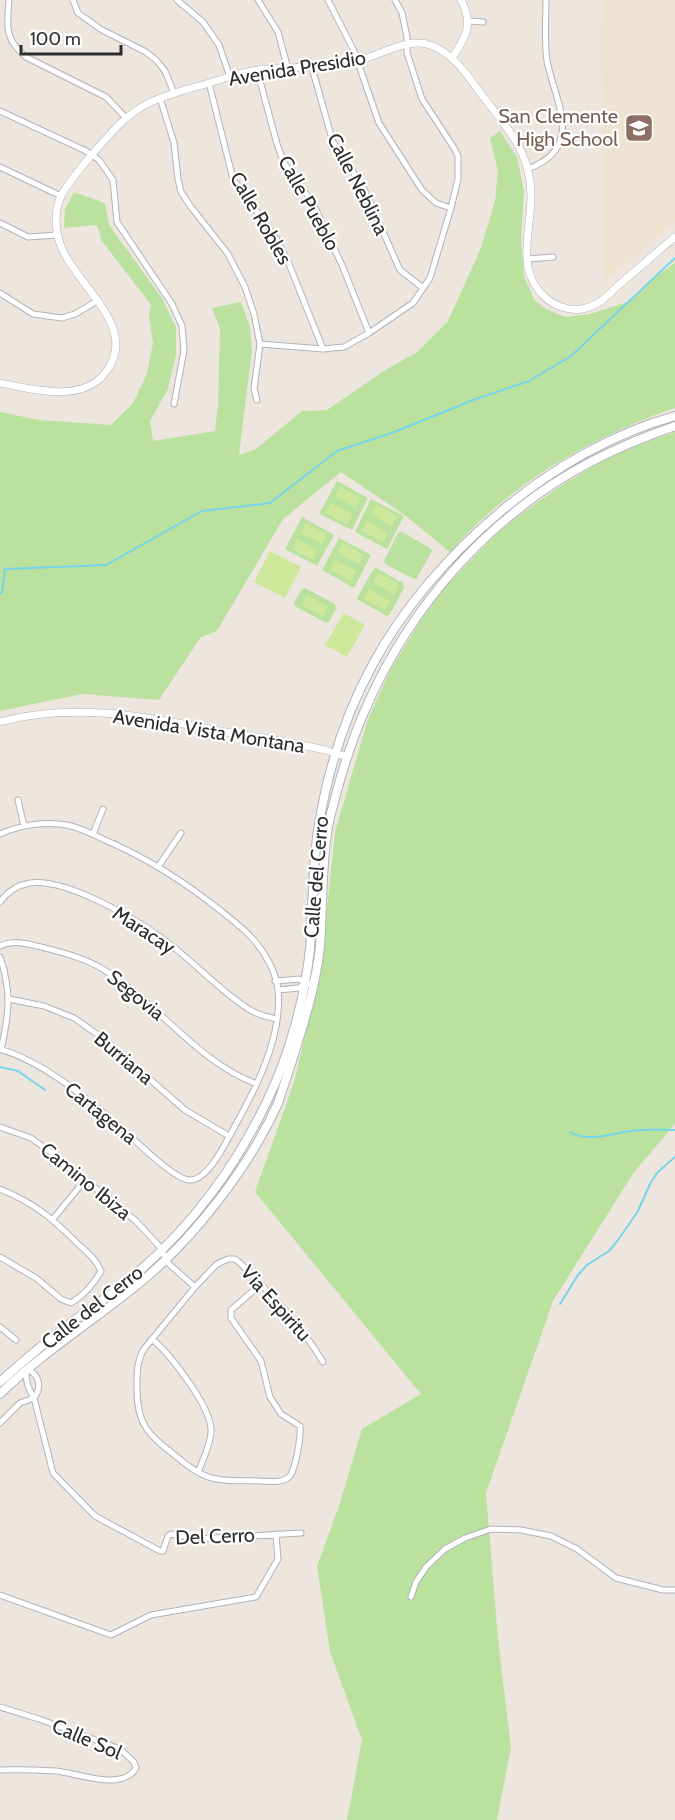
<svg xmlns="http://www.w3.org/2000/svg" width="675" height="1820" viewBox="0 0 675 1820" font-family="Cabin,sans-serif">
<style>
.education{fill:#eee2d0}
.green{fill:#bae19e}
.pitch{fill:#cde89b}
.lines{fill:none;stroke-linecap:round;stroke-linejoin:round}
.stream{stroke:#77d4ea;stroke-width:2}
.minor-casing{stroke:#b0b3bc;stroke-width:7}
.tertiary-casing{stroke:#b0b3bc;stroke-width:8}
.secondary-casing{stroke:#b0b3bc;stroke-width:10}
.minor{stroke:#fff;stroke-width:5}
.tertiary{stroke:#fff;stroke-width:7}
.secondary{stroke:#fff;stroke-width:8}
.labels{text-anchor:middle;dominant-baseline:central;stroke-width:4.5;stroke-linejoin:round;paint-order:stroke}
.street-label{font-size:20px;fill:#2c2c2c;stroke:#fff}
.education-label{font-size:20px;fill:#785e54;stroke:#fff;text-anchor:end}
</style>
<rect width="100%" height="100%" fill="#ede6df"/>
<path class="education" d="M604 0H675V222L605 281 601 35Z"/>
<path class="green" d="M500 131 517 157 524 191 521 239 524 276 535 301 548 310 566 317 590 314 628 302 648 282 675 263V408C592 436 508 485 450 552L406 516 341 472 283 519 217 631 201 637 159 700 82 694 0 711V412L39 420 111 425 133 403 147 374 153 343 149 315 151 305 102 241 97 225 64 228 65 209 74 192 105 203 109 224 114 232 162 298 176 327V354L168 389 150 421 153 441 215 431 218 405 220 329 212 308 241 302 250 327 252 350 239 455 256 449 302 411 327 410 385 370 416 353 448 321 481 248 495 201 498 171 490 138Z
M675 432V1124L634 1172 553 1301 486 1493 498 1639 511 1747 497 1820H347L362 1740 330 1652 317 1566 339 1506 362 1429 421 1394 255 1192 294 1082 320 973 335 832 368 719 391 669 422 618 445 587 496 534 525 511 565 483 604 460 646 442Z
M337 481 368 498 352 530 319 514Z
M371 499 404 516 387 549 355 532Z
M302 517 334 535 317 566 285 549Z
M402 532 430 548 432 551 417 578 414 579 385 564 384 561 398 533Z
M339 538 371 555 354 588 322 570Z
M376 568 403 583 404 588 390 614 387 616 358 600 357 598 373 570Z
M305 588 335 604 336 609 329 622 326 623 295 606 294 603 301 590Z"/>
<path class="pitch" d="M340 487 361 498 356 508 335 496Z
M331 503 352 514 347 524 326 513Z
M376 505 397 516 392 526 371 515Z
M367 521 388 533 383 542 362 531Z
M306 523 327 534 322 544 301 533Z
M297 539 318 550 313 560 292 549Z
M343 543 364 555 359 564 338 553Z
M270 551 301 567 285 598 254 582Z
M335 560 356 571 351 581 330 569Z
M378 573 399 584 394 594 373 583Z
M369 589 390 601 385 610 364 599Z
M307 595 328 607 323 616 302 605Z
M344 613 365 625 347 657 325 645Z"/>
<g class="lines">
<path class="stream" d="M0 594 2 592 5 569 106 565 202 511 270 503 337 451 392 433 473 400 529 381 571 356 675 258
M0 1067 18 1071 45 1090
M570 1132C588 1143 612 1133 631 1131 646 1129 660 1129 675 1130
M560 1304 578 1275 587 1265 609 1251 618 1240 638 1211 650 1184 657 1173 675 1157"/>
<g class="minor-casing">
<path id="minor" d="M9 0C7 26 4 39 26 57L106 97 126 118
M73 0 78 13 102 30 146 52 156 60 165 71 174 93
M177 0 203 22 219 45 230 77
M258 0 278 32 288 69
M328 0 354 51 379 123 422 190 436 203 451 208
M469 21 483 22
M312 68 333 142 363 187 400 270 423 288
M257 70 277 144 284 163 312 202 342 265 369 333
M209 83 233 179 276 238 289 264 323 349
M160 98 174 143 178 179 181 192 191 207 228 254 245 287 254 314 260 344 254 389 257 400
M0 111 86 151 99 160 113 180 117 222 172 304 182 326 184 350 174 404
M0 167 61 196
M528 169C586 147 555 102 547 61 544 41 546 20 546 0
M0 223 28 237 57 235
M527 259 553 257
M0 293 33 314 62 318 75 314 97 301
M260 344 323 349 344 347 369 333 413 303 430 278 451 208 458 179V156L454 148 422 99 407 53V37L402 13 395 0
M18 800 24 826
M0 834C20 825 45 821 67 825 80 828 93 834 105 840 147 858 185 882 221 911 231 919 243 928 252 938 264 951 276 971 278 990 283 1039 253 1094 230 1135 223 1148 206 1182 189 1180 172 1178 132 1137 118 1125 82 1095 45 1063 0 1049
M93 834 103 809
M158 867 181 833
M0 902C7 892 18 885 30 883 66 878 134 918 162 938 192 960 217 988 247 1008 255 1014 267 1017 277 1019
M0 946C15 939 29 944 45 948 64 953 84 958 101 968 157 1001 195 1061 257 1084
M0 957C12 992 9 1014 1 1050
M275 981 300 979 304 984
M278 990 299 988 304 984H313
M9 999 44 1006 74 1018 104 1039 185 1110 229 1136
M0 1127 31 1138 52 1153 136 1221 160 1247 169 1264 195 1287
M0 1189C34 1203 51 1217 77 1243 87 1252 96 1259 101 1271 94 1284 84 1295 71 1303L61 1299 36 1278 0 1257
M53 1219 85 1180
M261 1284 231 1310V1318L261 1361 270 1397 281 1414 300 1426C301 1437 296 1467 290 1476 283 1484 268 1481 259 1481 245 1480 230 1482 217 1479 202 1477 189 1467 177 1457 148 1434 136 1425 137 1385 137 1372 137 1361 144 1349L195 1287 217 1264 228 1259H235L240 1263C270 1293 301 1325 323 1362
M0 1327 16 1340
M152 1339C170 1354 213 1409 211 1432 210 1446 203 1460 198 1472
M0 1423 20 1403 34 1398C42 1387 40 1374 26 1369 25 1381 28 1389 34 1398L53 1473 95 1516 160 1551H163L168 1536 171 1534 197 1539 301 1533
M0 1595 111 1635 151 1615 256 1597 278 1559 276 1534
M411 1597 416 1582 426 1567 445 1549 465 1538 491 1529 521 1530 551 1536 577 1549 616 1578 663 1590H675
M0 1707 39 1719 120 1749 134 1762 136 1768C122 1792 78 1773 56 1771 38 1770 19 1769 0 1770"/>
</g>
<g class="tertiary-casing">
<path id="tertiary" d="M452 58C466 37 474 24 461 0
M0 383C33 389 82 404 106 372 144 322 62 279 57 231 55 219 56 207 61 196 71 177 109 134 125 119 131 114 138 109 145 105 164 95 185 90 206 84 223 79 241 72 258 70 292 66 325 69 358 61 380 55 404 39 427 44 451 51 465 72 479 91 497 116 521 140 528 171 536 203 525 229 527 259 528 273 534 287 544 296 553 306 569 311 582 309 587 308 594 305 598 303 606 298 614 289 621 283 639 268 657 252 675 237
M0 722C74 701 152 718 226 732 259 738 292 742 325 750 332 752 339 755 346 756"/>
</g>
<g class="secondary-casing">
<path id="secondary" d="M0 1382C23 1361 47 1341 72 1322 94 1306 117 1291 137 1273 192 1226 237 1165 268 1099 289 1056 305 997 310 949 313 907 312 865 319 824 328 770 346 713 373 664 432 555 554 449 675 416
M0 1394C44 1351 95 1320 142 1281 195 1237 250 1166 278 1103 282 1091 286 1079 290 1067 302 1029 316 987 320 946 323 907 321 866 328 827 330 815 334 803 337 791 367 678 429 579 521 507 567 470 620 445 675 426"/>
</g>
<use href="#minor" class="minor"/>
<use href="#tertiary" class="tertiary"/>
<use href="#secondary" class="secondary"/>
</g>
<defs>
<g id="school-square" transform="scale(1.5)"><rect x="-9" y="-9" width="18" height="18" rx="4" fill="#8d6e63" stroke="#fff"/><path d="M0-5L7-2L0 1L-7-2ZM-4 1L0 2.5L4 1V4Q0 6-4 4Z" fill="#fff"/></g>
</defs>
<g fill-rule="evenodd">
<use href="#school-square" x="639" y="128"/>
</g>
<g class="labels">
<g class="street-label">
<text transform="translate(297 68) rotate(-9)">Avenida Presidio</text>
<text transform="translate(358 184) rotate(63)">Calle Neblina</text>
<text transform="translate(309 203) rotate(61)">Calle Pueblo</text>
<text transform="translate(261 218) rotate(60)">Calle Robles</text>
<text transform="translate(209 731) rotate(9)">Avenida Vista Montana</text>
<text transform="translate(316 877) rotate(-85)">Calle del Cerro</text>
<text transform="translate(144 930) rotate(33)">Maracay</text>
<text transform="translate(136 995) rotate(39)">Segovia</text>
<text transform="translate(124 1058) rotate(40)">Burriana</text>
<text transform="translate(101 1113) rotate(39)">Cartagena</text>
<text transform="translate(86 1181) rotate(39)">Camino Ibiza</text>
<text transform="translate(276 1303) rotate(48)">Via Espiritu</text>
<text transform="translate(92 1307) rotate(-38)">Calle del Cerro</text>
<text transform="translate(215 1536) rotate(-2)">Del Cerro</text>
<text transform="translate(87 1739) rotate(23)">Calle Sol</text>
</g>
<g class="education-label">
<text x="618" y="116">San Clemente<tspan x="618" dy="23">High School</tspan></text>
</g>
</g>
<path d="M21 45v9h100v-9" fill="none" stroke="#2c2c2c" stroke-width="3"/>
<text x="30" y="45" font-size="18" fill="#2c2c2c" stroke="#ffffff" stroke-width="4.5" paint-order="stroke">100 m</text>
</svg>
